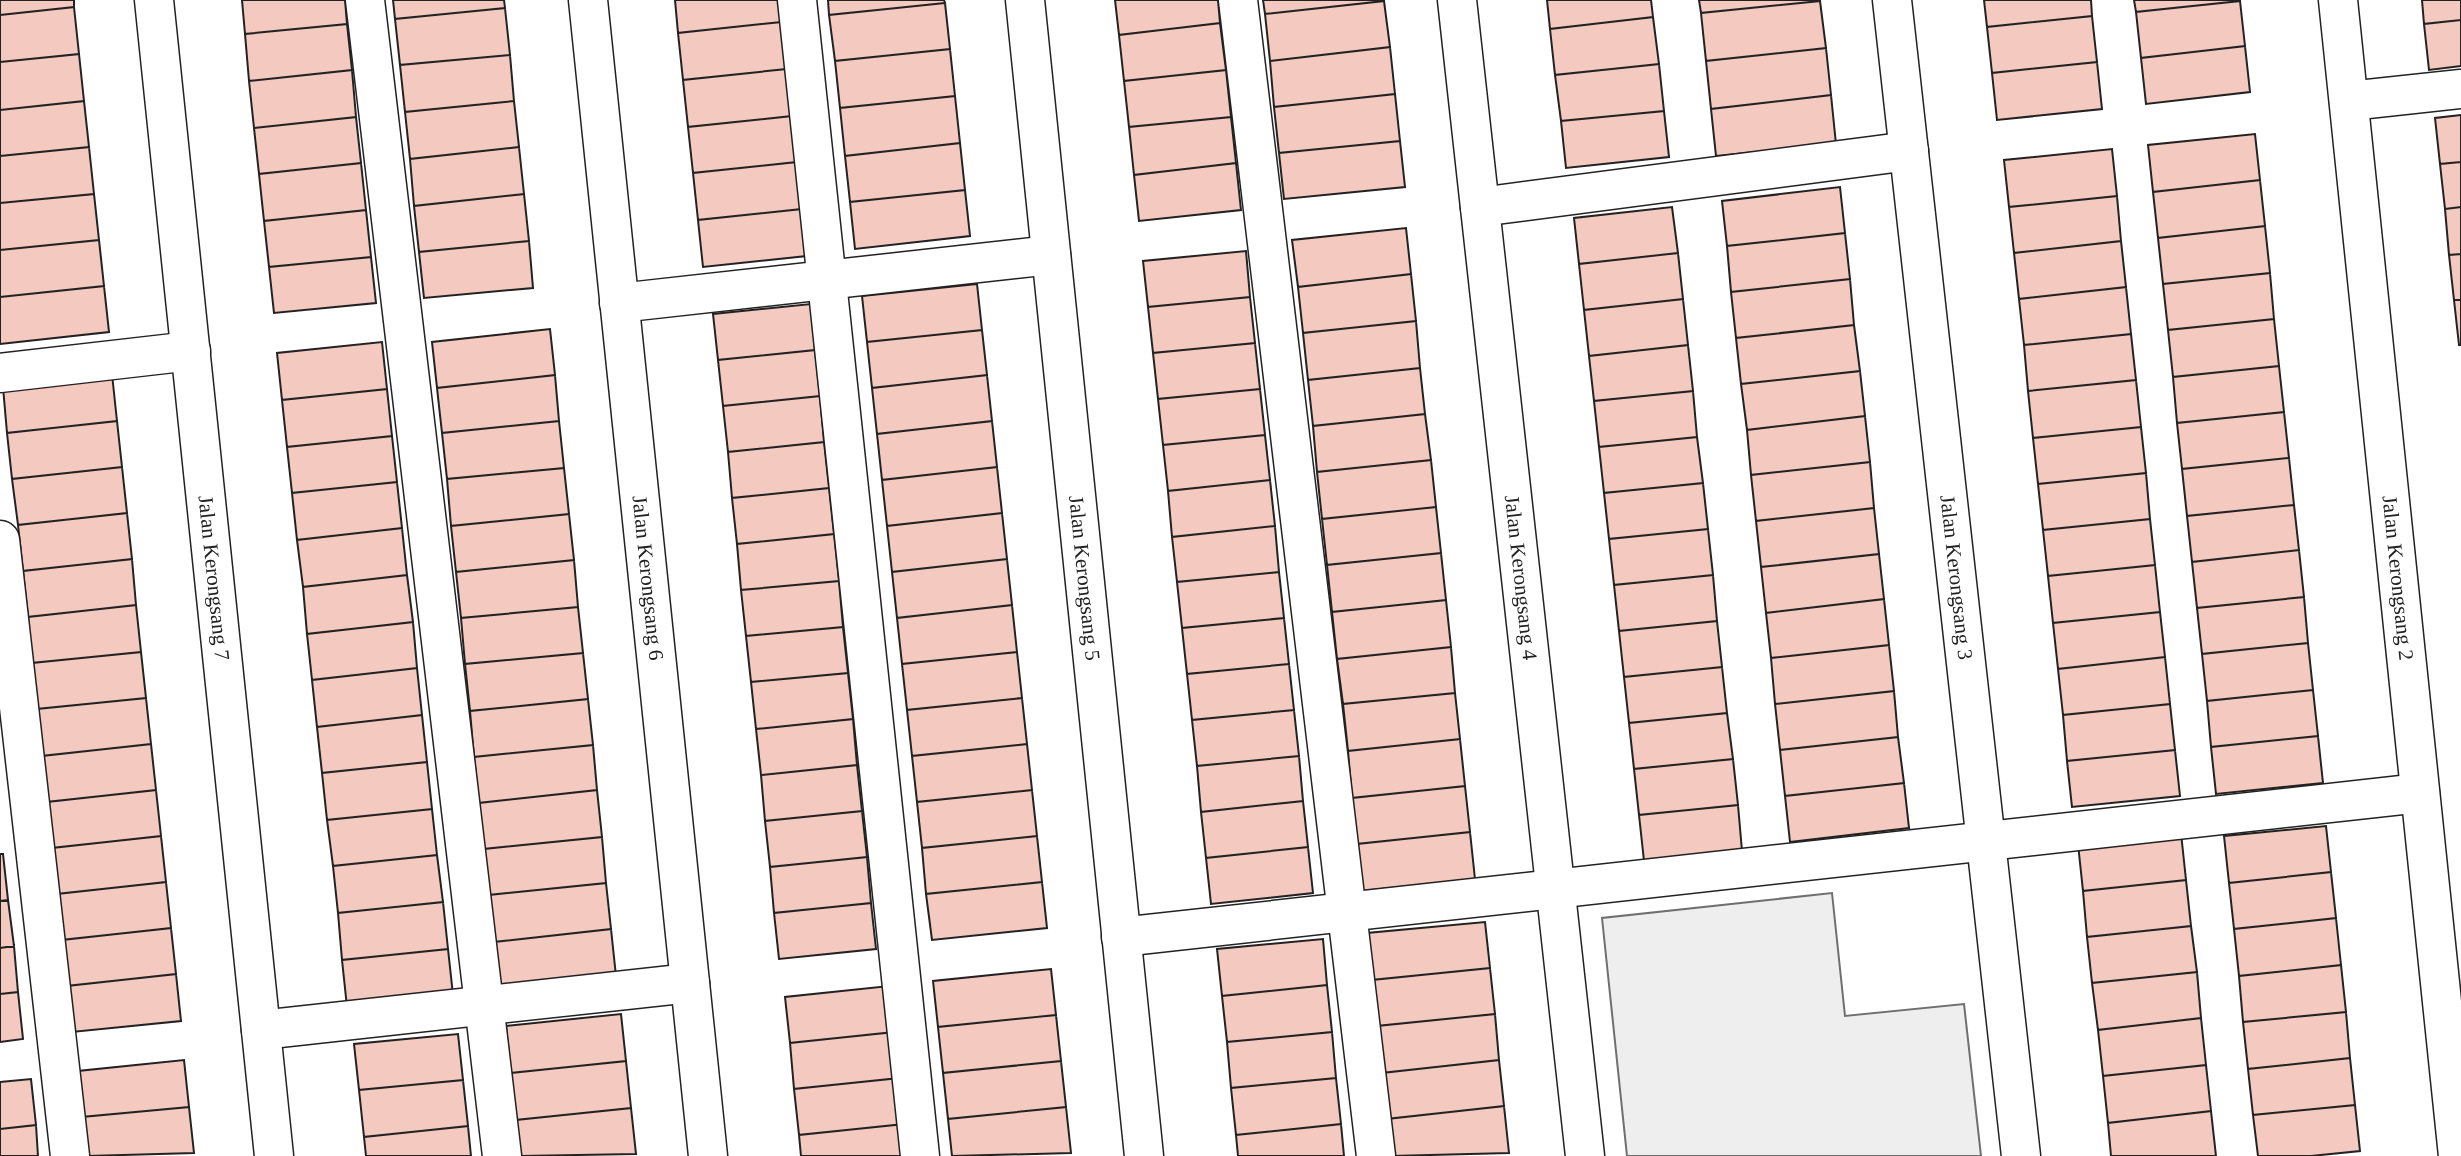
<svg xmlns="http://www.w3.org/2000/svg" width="2461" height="1156" viewBox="0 0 2461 1156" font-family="'Times New Roman',serif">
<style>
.green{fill:#eee;stroke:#6f6f6f;stroke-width:2}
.building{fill:#f3c9c0;stroke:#222;stroke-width:2}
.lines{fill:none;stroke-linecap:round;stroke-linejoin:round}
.minor-casing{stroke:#222;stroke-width:41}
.minor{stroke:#fff;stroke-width:38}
.labels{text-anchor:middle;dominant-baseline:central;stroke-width:5;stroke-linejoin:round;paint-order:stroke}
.street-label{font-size:21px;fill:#222;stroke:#fff}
</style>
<rect width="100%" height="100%" fill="#fff"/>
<path class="green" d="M1832 893 1845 1016 1964 1004 1981 1156H1627L1602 918Z"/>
<path class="building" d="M0 0H74V7L0 15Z
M242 0H345L347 24 245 34Z
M393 0H504L505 8 395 19Z
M675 0H789L791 21 678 33Z
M828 0H944L945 3 829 15Z
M1115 0H1218L1220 23 1119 35Z
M1263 0H1384V1L1265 14Z
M1547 0H1651L1653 17 1550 29Z
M1699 0H1820V1L1701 13Z
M1984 0H2091L2092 16 1987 27Z
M2134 0H2240V1L2136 12Z
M2422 0H2461V20L2424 24Z
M1384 1 1390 47 1270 61 1265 14Z
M1820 1 1826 48 1706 61 1701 13Z
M2240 1 2245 46 2141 58 2136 12Z
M945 3 950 49 835 61 829 15Z
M74 7 79 54 0 62V15Z
M505 8 510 55 400 65 395 19Z
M2092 16 2097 62 1992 73 1987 27Z
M1653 17 1659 64 1555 75 1550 29Z
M2461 20V66L2429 70 2424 24Z
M791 21 796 68 683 80 678 33Z
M1220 23 1226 70 1124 81 1119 35Z
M347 24 352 70 249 81 245 34Z
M2245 46 2250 92 2146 104 2141 58Z
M1390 47 1395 94 1274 107 1270 61Z
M1826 48 1831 95 1711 109 1706 61Z
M950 49 955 96 840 108 835 61Z
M79 54 84 101 0 110V62Z
M510 55 514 101 405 112 400 65Z
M2097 62 2102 109 1997 120 1992 73Z
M1659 64 1664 111 1561 121 1555 75Z
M796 68 801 115 688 127 683 80Z
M352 70 356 117 254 128 249 81Z
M1226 70 1231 117 1129 127 1124 81Z
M1395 94 1400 141 1279 153 1274 107Z
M1831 95 1836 144 1716 156 1711 109Z
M955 96 960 143 845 156 840 108Z
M84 101 89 147 0 156V110Z
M514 101 519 147 410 159 405 112Z
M1664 111 1669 157 1566 168 1561 121Z
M801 115 806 161 693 173 688 127Z
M2461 115V162L2440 164 2435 118Z
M356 117 361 163 259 174 254 128Z
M1231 117 1236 163 1134 175 1129 127Z
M2255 134 2260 180 2153 192 2148 145Z
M1400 141 1405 187 1284 199 1279 153Z
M960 143 965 190 850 202 845 156Z
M89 147 94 194 0 203V156Z
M519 147 524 194 414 206 410 159Z
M2112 149 2117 196 2009 207 2004 160Z
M806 161 811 208 698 220 693 173Z
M2461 162V207L2445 209 2440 164Z
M361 163 366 210 264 221 259 174Z
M1236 163 1241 210 1139 221 1134 175Z
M2260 180 2265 226 2158 238 2153 192Z
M1840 187 1845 233 1727 246 1722 201Z
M965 190 970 236 855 249 850 202Z
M94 194 99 240 0 250V203Z
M524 194 529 241 419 252 414 206Z
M2117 196 2121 241 2014 253 2009 207Z
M1672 207 1678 253 1579 264 1574 218Z
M2461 207V254L2449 255 2445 209Z
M811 208 816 255 703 267 698 220Z
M366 210 371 257 269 267 264 221Z
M2265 226 2270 273 2163 284 2158 238Z
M1406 228 1411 274 1298 287 1292 240Z
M1845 233 1850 279 1731 292 1727 246Z
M99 240 104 286 0 297V250Z
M529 241 533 288 424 298 419 252Z
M2121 241 2126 287 2019 299 2014 253Z
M1246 251 1250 297 1148 307 1143 261Z
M1678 253 1683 299 1584 310 1579 264Z
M2461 254V300H2454L2449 255Z
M371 257 376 303 274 313 269 267Z
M2270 273 2274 319 2168 330 2163 284Z
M1411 274 1416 321 1303 333 1298 287Z
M1850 279 1854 325 1736 338 1731 292Z
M977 284 982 330 867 342 862 296Z
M104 286 109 332 0 344V297Z
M2126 287 2131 334 2024 345 2019 299Z
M1250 297 1255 343 1153 353 1148 307Z
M1683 299 1688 345 1589 356 1584 310Z
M2454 300H2461V345H2459Z
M811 304 815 350 718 360 713 314Z
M2274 319 2279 366 2173 377 2168 330Z
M1416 321 1420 368 1308 380 1303 333Z
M1854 325 1860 371 1741 384 1736 338Z
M550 329 555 375 437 388 432 342Z
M982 330 987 375 872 388 867 342Z
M2131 334 2136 380 2028 391 2024 345Z
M382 342 387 389 282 400 277 353Z
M1255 343 1260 389 1158 399 1153 353Z
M1688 345 1693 391 1594 401 1589 356Z
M815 350 820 396 723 406 718 360Z
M2279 366 2284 412 2177 423 2173 377Z
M1420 368 1425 414 1313 426 1308 380Z
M1860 371 1865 416 1747 430 1741 384Z
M112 374 117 421 7 433 3 387Z
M555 375 559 421 442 433 437 388Z
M987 375 992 421 877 434 872 388Z
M2136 380 2141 427 2033 438 2028 391Z
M387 389 392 436 287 447 282 400Z
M1260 389 1265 435 1163 445 1158 399Z
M1693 391 1697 437 1599 447 1594 401Z
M820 396 824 442 728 452 723 406Z
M2284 412 2289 458 2182 469 2177 423Z
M1425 414 1431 460 1317 472 1313 426Z
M1865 416 1870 462 1751 475 1747 430Z
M117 421 122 467 12 479 7 433Z
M559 421 564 468 447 479 442 433Z
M992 421 997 467 882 480 877 434Z
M2141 427 2146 473 2038 484 2033 438Z
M1265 435 1270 480 1168 491 1163 445Z
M392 436 397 482 292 493 287 447Z
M1697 437 1703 483 1604 493 1599 447Z
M824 442 829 488 732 498 728 452Z
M2289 458 2294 505 2187 516 2182 469Z
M1431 460 1436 507 1322 519 1317 472Z
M1870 462 1874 508 1756 521 1751 475Z
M122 467 127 513 18 525 12 479Z
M997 467 1002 513 887 526 882 480Z
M564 468 569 514 451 526 447 479Z
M2146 473 2150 519 2043 530 2038 484Z
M1270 480 1275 526 1172 537 1168 491Z
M397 482 402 528 297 540 292 493Z
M1703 483 1708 529 1609 539 1604 493Z
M829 488 834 534 737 544 732 498Z
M2294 505 2299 550 2192 562 2187 516Z
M1436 507 1441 553 1327 565 1322 519Z
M1874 508 1879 554 1761 567 1756 521Z
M127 513 132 559 23 571 18 525Z
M1002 513 1007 559 892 572 887 526Z
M569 514 574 560 456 572 451 526Z
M2150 519 2155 565 2048 576 2043 530Z
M1275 526 1279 572 1177 582 1172 537Z
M402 528 407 575 303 587 297 540Z
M1708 529 1713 575 1614 585 1609 539Z
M834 534 839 581 741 590 737 544Z
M2299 550 2304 597 2197 608 2192 562Z
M1441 553 1446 600 1332 612 1327 565Z
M1879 554 1884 599 1766 613 1761 567Z
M132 559 136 605 28 617 23 571Z
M1007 559 1012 605 897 618 892 572Z
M574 560 578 607 461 618 456 572Z
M2155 565 2160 612 2053 623 2048 576Z
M1279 572 1284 618 1182 628 1177 582Z
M407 575 413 622 307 634 303 587Z
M1713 575 1717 621 1619 631 1614 585Z
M839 581 843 627 746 636 741 590Z
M2304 597 2308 643 2202 654 2197 608Z
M1884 599 1889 645 1771 658 1766 613Z
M1446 600 1451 647 1337 659 1332 612Z
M136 605 141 652 32 663 28 617Z
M1012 605 1017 652 902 664 897 618Z
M578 607 583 653 465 664 461 618Z
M2160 612 2165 657 2058 669 2053 623Z
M1284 618 1289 664 1187 674 1182 628Z
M1717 621 1722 667 1624 677 1619 631Z
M413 622 417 668 312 680 307 634Z
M843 627 848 673 751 682 746 636Z
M2308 643 2313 690 2207 701 2202 654Z
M1889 645 1894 691 1775 704 1771 658Z
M1451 647 1455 693 1343 704 1337 659Z
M141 652 146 698 37 709 32 663Z
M1017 652 1022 698 907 710 902 664Z
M583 653 588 699 470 711 465 664Z
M2165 657 2170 704 2063 715 2058 669Z
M1289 664 1294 710 1192 720 1187 674Z
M1722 667 1727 713 1629 723 1624 677Z
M417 668 422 715 317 727 312 680Z
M848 673 853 719 756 729 751 682Z
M2313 690 2318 736 2211 747 2207 701Z
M1894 691 1898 737 1780 750 1775 704Z
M1455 693 1460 739 1348 751 1343 704Z
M146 698 151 744 42 756 37 709Z
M1022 698 1027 744 912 756 907 710Z
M588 699 593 745 474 757 470 711Z
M2170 704 2175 750 2067 761 2063 715Z
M1294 710 1299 756 1197 766 1192 720Z
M1727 713 1733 759 1634 769 1629 723Z
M422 715 427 762 322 773 317 727Z
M853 719 857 765 761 775 756 729Z
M2318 736 2323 783 2216 794 2211 747Z
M1898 737 1904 783 1785 796 1780 750Z
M1460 739 1465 786 1352 798 1348 751Z
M151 744 156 790 47 802 42 756Z
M1027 744 1032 790 917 802 912 756Z
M593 745 597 790 479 803 474 757Z
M2175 750 2180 796 2072 807 2067 761Z
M1299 756 1303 801 1201 812 1197 766Z
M1733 759 1738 805 1639 815 1634 769Z
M427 762 432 809 327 820 322 773Z
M857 765 862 811 765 821 761 775Z
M1904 783 1909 828 1790 842 1785 796Z
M1465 786 1470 832 1357 844 1352 798Z
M156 790 161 836 52 848 47 802Z
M597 790 602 837 484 849 479 803Z
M1032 790 1037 836 922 848 917 802Z
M1303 801 1308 847 1206 858 1201 812Z
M1738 805 1742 851 1644 861 1639 815Z
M432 809 437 855 333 866 327 820Z
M862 811 867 857 770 867 765 821Z
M2326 826 2331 872 2229 883 2224 836Z
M1470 832 1475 879 1362 891 1357 844Z
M2181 833 2186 880 2083 891 2078 844Z
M161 836 166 882 57 894 52 848Z
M1037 836 1042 882 926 894 922 848Z
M602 837 606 883 489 895 484 849Z
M1308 847 1313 893 1211 904 1206 858Z
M0 854H3L8 900 0 901Z
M437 855 443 902 338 913 333 866Z
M867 857 871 903 774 913 770 867Z
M2331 872 2336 918 2234 929 2229 883Z
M2186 880 2191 926 2087 937 2083 891Z
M166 882 171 928 62 940 57 894Z
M1042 882 1047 928 932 940 926 894Z
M606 883 611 929 494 942 489 895Z
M8 900 14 946 0 948V901Z
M443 902 448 949 342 960 338 913Z
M871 903 876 949 779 959 774 913Z
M2336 918 2341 965 2239 976 2234 929Z
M1485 922 1490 968 1372 980 1367 933Z
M2191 926 2197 972 2092 983 2087 937Z
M171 928 176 974 67 986 62 940Z
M611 929 616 976 499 988 494 942Z
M1323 939 1327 985 1222 996 1217 949Z
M14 946 18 992 0 994V948Z
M448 949 453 995 347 1007 342 960Z
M2341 965 2346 1012 2243 1022 2239 976Z
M1490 968 1495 1014 1377 1026 1372 980Z
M1051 969 1056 1015 938 1027 933 981Z
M2197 972 2201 1018 2098 1030 2092 983Z
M176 974 181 1021 72 1032 67 986Z
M1327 985 1332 1032 1227 1042 1222 996Z
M889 986 894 1032 790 1043 785 997Z
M18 992 23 1039 0 1042V994Z
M2346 1012 2350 1058 2248 1069 2243 1022Z
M621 1014 626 1061 511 1073 506 1026Z
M1495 1014 1499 1060 1382 1073 1377 1026Z
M1056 1015 1061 1061 943 1073 938 1027Z
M2201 1018 2206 1065 2103 1076 2098 1030Z
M894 1032 899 1078 794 1089 790 1043Z
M1332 1032 1336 1078 1231 1088 1227 1042Z
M458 1034 463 1080 359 1090 354 1044Z
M2350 1058 2355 1105 2253 1115 2248 1069Z
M184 1060 189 1107 82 1117 78 1071Z
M1499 1060 1504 1106 1387 1119 1382 1073Z
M626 1061 631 1108 516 1120 511 1073Z
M1061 1061 1066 1107 948 1119 943 1073Z
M2206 1065 2211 1111 2108 1123 2103 1076Z
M899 1078 904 1124 799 1135 794 1089Z
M1336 1078 1341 1124 1236 1135 1231 1088Z
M31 1079 36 1125 0 1129V1082Z
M463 1080 468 1126 364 1137 359 1090Z
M2355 1105 2360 1151 2311 1156H2258L2253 1115Z
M1504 1106 1509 1153 1391 1156 1387 1119Z
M189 1107 194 1153 87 1156 82 1117Z
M1066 1107 1071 1153 952 1156 948 1119Z
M631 1108 636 1154 520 1156 516 1120Z
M2211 1111 2216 1156H2111L2108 1123Z
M904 1124 907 1156H801L799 1135Z
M1341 1124 1344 1156H1238L1236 1135Z
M36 1125 38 1156H0V1129Z
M468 1126 471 1156H366L364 1137Z"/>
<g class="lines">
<g class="minor-casing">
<g id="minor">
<path id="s1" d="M154 0 274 1156"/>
<path d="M365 0 502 1156"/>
<path id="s2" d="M588 0 708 1156"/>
<path d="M797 0 920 1156"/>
<path id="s3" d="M1025 0 1144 1156"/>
<path d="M1238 0 1376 1156"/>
<path id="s4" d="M1457 0 1585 1156"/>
<path id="s5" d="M1892 0 2021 1156"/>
<path id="s6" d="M2338 0 2458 1156"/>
<path d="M2349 101 2461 89"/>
<path d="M1480 207 1909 151"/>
<path d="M619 303 1051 255"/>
<path d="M0 373 191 351"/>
<path d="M0 540 70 1156"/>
<path d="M1121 937 2420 793"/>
<path d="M261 1030 690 983"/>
</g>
</g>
<use href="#minor" class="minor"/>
</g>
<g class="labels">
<g class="street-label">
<text stroke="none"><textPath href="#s1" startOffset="581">Jalan Kerongsang 7</textPath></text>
<text stroke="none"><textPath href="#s2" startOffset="581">Jalan Kerongsang 6</textPath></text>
<text stroke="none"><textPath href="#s3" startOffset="581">Jalan Kerongsang 5</textPath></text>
<text stroke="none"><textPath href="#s4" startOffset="581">Jalan Kerongsang 4</textPath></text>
<text stroke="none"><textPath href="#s5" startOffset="581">Jalan Kerongsang 3</textPath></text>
<text stroke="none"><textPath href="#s6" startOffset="581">Jalan Kerongsang 2</textPath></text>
</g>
</g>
</svg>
